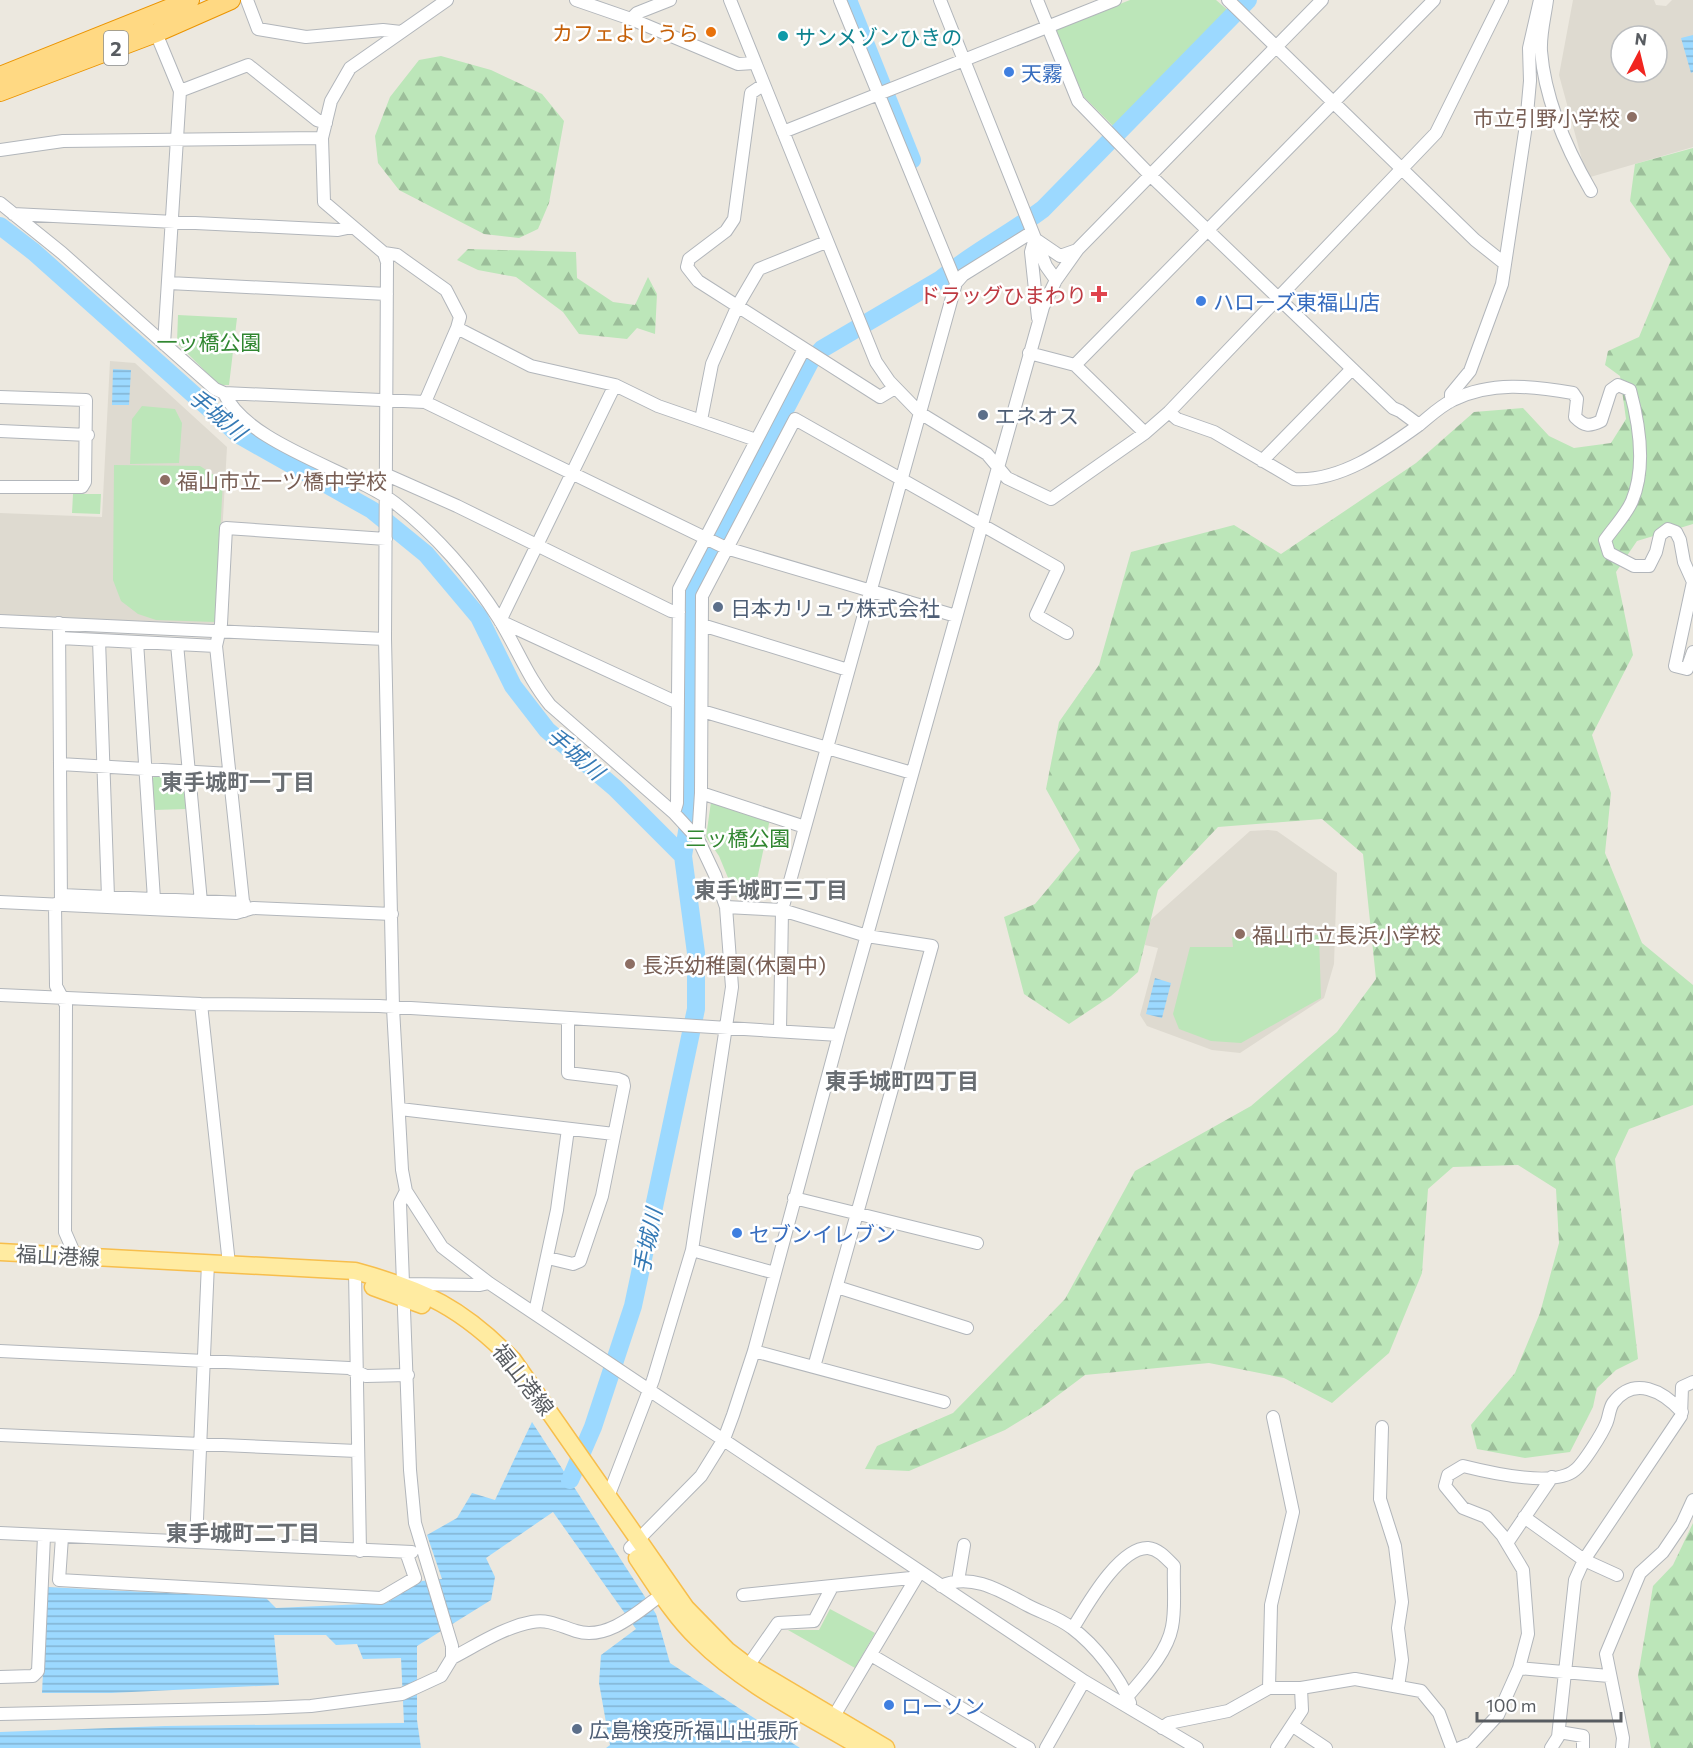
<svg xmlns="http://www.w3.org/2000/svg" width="1693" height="1748" viewBox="0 0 1693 1748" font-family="Commissioner,'Noto Sans JP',sans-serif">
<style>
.education{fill:#dedad0;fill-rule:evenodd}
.forest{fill:url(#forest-firs)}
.park{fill:#bce6b9}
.water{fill:url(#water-rules)}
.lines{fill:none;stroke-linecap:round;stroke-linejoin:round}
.river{stroke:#9cd9ff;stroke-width:18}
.minor-casing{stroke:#b2b6bb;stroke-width:14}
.major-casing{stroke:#f7be4c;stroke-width:19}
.highway-casing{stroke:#eb9400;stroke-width:20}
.minor{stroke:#fff;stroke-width:12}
.major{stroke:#ffeba1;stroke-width:16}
.highway{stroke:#ffd983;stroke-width:18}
.food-dot{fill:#e8710a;stroke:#fff;stroke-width:2}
.culture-dot{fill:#0f9aa8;stroke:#fff;stroke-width:2}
.shop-dot{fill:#3f7fe0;stroke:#fff;stroke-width:2}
.education-dot{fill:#8d6e63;stroke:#fff;stroke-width:2}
.health-dot{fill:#e0444e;stroke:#fff;stroke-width:2}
.service-dot{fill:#5c6f8a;stroke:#fff;stroke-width:2}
.labels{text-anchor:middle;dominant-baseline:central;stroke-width:5;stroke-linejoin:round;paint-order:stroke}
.shield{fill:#fff;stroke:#8a8d90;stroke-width:1.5}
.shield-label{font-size:20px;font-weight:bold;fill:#585c61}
.food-label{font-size:21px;fill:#c56008;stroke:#fff;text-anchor:end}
.culture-label{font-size:21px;fill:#0d838f;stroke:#fff;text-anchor:start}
.shop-label{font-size:21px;fill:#366cbe;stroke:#fff;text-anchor:start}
.education-label{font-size:21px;fill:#785e54;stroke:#fff;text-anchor:start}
.health-label{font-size:21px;fill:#be3a42;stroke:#fff;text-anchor:end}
.park-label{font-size:21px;fill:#318731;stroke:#fff}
.service-label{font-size:21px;fill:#4e5e75;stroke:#fff;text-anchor:start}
.street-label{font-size:21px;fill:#585c61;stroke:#fff}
.water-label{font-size:22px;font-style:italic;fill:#367ab5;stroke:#fff}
.neighbourhood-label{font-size:22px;font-weight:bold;fill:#696e73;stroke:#fff}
</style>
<defs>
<pattern id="forest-firs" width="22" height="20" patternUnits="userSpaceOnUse" patternTransform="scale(1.5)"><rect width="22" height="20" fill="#bce6b9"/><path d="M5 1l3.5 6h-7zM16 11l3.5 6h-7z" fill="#9cbe9a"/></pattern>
<pattern id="water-rules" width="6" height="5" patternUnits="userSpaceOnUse" patternTransform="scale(1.5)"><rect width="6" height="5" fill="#9cd9ff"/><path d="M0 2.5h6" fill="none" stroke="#82b3d2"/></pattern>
</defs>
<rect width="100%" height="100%" fill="#ece8df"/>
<path class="education" d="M1573 0H1654L1656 5 1666 6 1672 0H1693V147L1587 178 1559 75ZM1621 36H1657V72H1621Z
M110 361 135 363 227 447 217 624 0 615V513L102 517Z
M1268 830 1277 831 1337 873 1334 964 1324 998 1240 1053 1212 1050 1147 1026 1140 1015 1158 948 1145 945 1147 923 1250 831Z"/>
<path class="forest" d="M441 56 491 70 542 94 564 121 549 203 538 229 519 238 484 234 399 190 378 163 375 136 390 97 419 60Z
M1693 148V524L1637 541 1616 572 1633 655 1592 735 1611 793 1605 853 1642 943 1693 985V1105L1629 1129 1615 1159 1638 1359 1616 1370 1597 1388 1593 1407 1570 1452 1525 1458 1477 1449 1471 1425 1515 1373 1540 1313 1559 1243 1556 1189 1518 1165 1453 1167 1428 1189 1422 1273 1389 1353 1332 1403 1284 1378 1209 1363 1085 1375 1041 1408 1005 1430 909 1471 865 1469 877 1446 953 1413 1065 1299 1135 1171 1251 1106 1337 1032 1376 979 1363 854 1322 819 1218 827 1158 890 1138 972 1111 996 1069 1024 1024 994 1004 917 1035 904 1080 850 1046 789 1059 722 1099 665 1131 552 1234 525 1281 554 1416 463 1474 412 1523 408 1549 436 1574 448 1611 443 1626 419 1620 376 1605 365 1608 351 1639 337 1671 260 1630 201 1635 164Z
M468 249 576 252 577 278 613 302 635 305 648 277 657 294 655 334 637 328 627 339 579 334 563 312 516 277 478 270 457 260Z
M1693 1523V1748H1651L1638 1676 1653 1586 1673 1565Z"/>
<path class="park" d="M1130 0H1216L1230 12 1115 128 1084 97 1054 30Z
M178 315 237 318 229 385H219L177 343Z
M142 406 175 409 182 423 179 463 130 464 132 419Z
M114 465 200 466 223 481 215 622 156 620 138 614 121 601 113 580Z
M73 494H101L100 514 72 513Z
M157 775 179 776 183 780 186 809 154 810 151 779Z
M711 802 770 819 753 898 736 897 719 856 706 837Z
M1319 935 1321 998 1241 1043 1211 1041 1179 1029 1173 1014 1190 947H1233L1232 937Z
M830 1609 875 1633 855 1668 788 1630H819Z"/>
<path class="water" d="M1693 35V72L1691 73 1681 38Z
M113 369 131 370 129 405H112Z
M1155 978 1171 983 1162 1018 1146 1014Z
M532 1422 656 1614 670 1663 800 1748H606L610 1745 599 1683 601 1655 636 1629 553 1512 486 1558 495 1577 491 1600 417 1646V1720L421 1748H0V1732L165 1726 404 1723 401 1658 363 1659 357 1644 336 1645 326 1635H274L279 1685 111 1693H42L47 1587 266 1598 276 1608 386 1603 422 1581 442 1579 427 1535 457 1518 472 1493 495 1500Z"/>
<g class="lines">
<path class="river" d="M848 0 912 160
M0 226 34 252 239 435 372 510 426 554 479 617 513 686 547 730 615 788 683 856
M570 1480 593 1427 633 1306 696 1009V953L683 856 690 813 689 593 810 362 822 349 941 279C972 253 1010 234 1043 209L1248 0"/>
<g class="minor-casing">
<path id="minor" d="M247 0 258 29 306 37 383 30 401 32
M576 0 631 19 738 64 754 63
M730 0 876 362 889 381 920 413 987 454 1007 478 1051 499 1145 433 1169 412 1436 133 1502 0
M840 0 956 283
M940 0 1046 266 1056 280
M1037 0 1078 101 1150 175 1393 408 1400 411 1419 425C1429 417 1440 406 1453 400 1491 381 1532 386 1573 393L1577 399 1575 417C1584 426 1589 427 1601 421L1611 390 1618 385 1630 390C1639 423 1646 468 1632 501 1626 515 1614 527 1605 540L1609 553 1634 566H1649L1656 552 1660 535 1668 529 1676 532 1680 540 1684 562 1693 582 1675 666 1687 669 1693 652
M1228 0 1475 240 1504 263
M1547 0C1545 16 1540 34 1541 51 1545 101 1566 148 1591 191
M631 19 637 13 670 0
M156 33 180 91 164 344
M763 85 751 93 734 219 726 231 689 259 687 267 698 281 880 397 895 388
M180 91 248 65 317 120 326 123
M783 132 1115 0
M0 150 63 141 322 138
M0 203 62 253 215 389 224 393 425 402 726 548 956 616
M13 214 338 230 352 227
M1035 238 1031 252 1038 318
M1038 241 1060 256 1077 250
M384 253 397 255 446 290 460 317 457 328 531 366 615 385 658 406 756 440
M169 283 387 294
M1029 353 1075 365 1145 433
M1075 365 1434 0
M615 385 500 621 678 703
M224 393C248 445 351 470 395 503 435 534 472 576 499 619 517 648 528 678 550 705L674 813
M0 397 86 400 85 482 82 487H0
M1451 401V394L1470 371 1502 284 1526 125 1530 81 1529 48 1540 0
M425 402 457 328
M1169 412 1177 419 1214 432 1294 479C1340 482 1383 451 1419 425
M701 420 712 364 738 305 759 269 826 242
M0 431 88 435
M1262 461 1351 370
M387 475 457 506 671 611 679 612
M0 621 385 639
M59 623 61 905
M702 625 848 670
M60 638 216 646
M99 640 108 897
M137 642 154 899
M177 644 201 902
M702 711 912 773
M60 764 230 774
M701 793 805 827
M698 839 701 793 702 596 795 419 1058 568 1036 615 1067 633
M61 895 244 903
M0 902 236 913 253 908 392 914
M55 904 56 986 66 1005 65 1232 72 1248 71 1256
M726 907 782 910 867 936 932 946 814 1367
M244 911 216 646 221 624 226 528 386 539
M0 995 201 1004 379 1006 839 1035
M201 1004 229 1264
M780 1031 782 910 956 283 963 275 1032 232
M400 1109 614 1134
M406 1191 442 1247 489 1283 1084 1681 1197 1748
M794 1198 977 1243
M692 1250 775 1273
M548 1258 573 1264 580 1261 602 1196 624 1086 623 1081 618 1079 568 1073V1018
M355 1271 360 1551
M405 1284 480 1285 489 1283
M837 1287 967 1328
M535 1312 557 1210 568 1129
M0 1351 349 1368 366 1376 408 1375
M754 1351 944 1402
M1382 1427 1380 1499 1395 1546 1402 1602 1398 1628 1402 1660 1398 1687
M0 1435 357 1451
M608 1497 653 1380 692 1250 732 987 726 907 715 875 698 839 674 813 677 803 679 589 804 349
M1524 1517 1584 1560 1617 1575
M0 1533 412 1552
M62 1537 59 1580 381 1598 415 1578 406 1552
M196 1542 208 1263
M1507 1543 1552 1477
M630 1548 701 1476 724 1439 733 1415 754 1351 839 1035 1043 307 1056 280 1078 249 1322 0
M958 1581 964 1545
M941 1586C971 1572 1001 1591 1027 1605 1042 1613 1058 1617 1072 1628 1095 1645 1120 1677 1130 1703
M743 1595 911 1578 920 1573
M1073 1628C1086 1607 1119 1547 1148 1548 1159 1549 1167 1559 1174 1566 1173 1586 1176 1608 1172 1627 1167 1653 1144 1677 1127 1697
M871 1655 1029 1748
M452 1658C477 1645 504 1627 532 1622 549 1619 560 1626 576 1631 607 1641 638 1612 661 1595
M748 1666 778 1623 814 1621 832 1587
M1519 1668 1609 1676
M0 1677 33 1676 38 1671 44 1536
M1269 1688 1271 1605 1293 1512 1273 1417
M0 1714 265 1708 311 1706 402 1694 441 1676 452 1658V1646L415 1523 410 1470 400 1203 406 1191 402 1170 393 1008 385 639 387 262 384 253 324 202 322 138 331 101 350 68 447 0
M834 1716 919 1573
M1293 1726 1326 1748
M1162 1728 1169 1723 1228 1711 1269 1688H1301L1355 1679 1421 1691 1439 1713 1452 1748
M1559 1732 1583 1736V1748
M1046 1748 1084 1681
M1277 1748 1302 1710 1301 1688
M1460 1748 1472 1743 1498 1715 1519 1668 1528 1634 1523 1570 1502 1535 1486 1517 1463 1508 1445 1486 1448 1475 1463 1466C1487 1472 1554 1488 1575 1470 1583 1464 1602 1434 1606 1424 1609 1418 1609 1409 1613 1403 1634 1375 1663 1391 1682 1412
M1551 1748 1558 1737 1575 1580 1584 1560 1681 1416 1682 1387 1693 1382
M1622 1748 1623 1738 1606 1654 1640 1573 1663 1552 1682 1524 1693 1500"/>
</g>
<g class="major-casing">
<path id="major" d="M0 1252 355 1271C425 1290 462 1308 513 1360L686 1608 727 1650 748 1666 886 1748
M373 1287 422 1305
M637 1558C656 1586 674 1616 698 1639 744 1685 807 1715 862 1748"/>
</g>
<g class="highway-casing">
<path id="highway" d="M0 76 190 0
M0 92 156 33 231 0"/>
</g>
<use href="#minor" class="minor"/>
<use href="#major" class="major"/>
<use href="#highway" class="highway"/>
</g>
<circle class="food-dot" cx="711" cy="32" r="6"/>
<circle class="culture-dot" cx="783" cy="36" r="6"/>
<g class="shop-dot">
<circle cx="1009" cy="72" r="6"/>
<circle cx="1201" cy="301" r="6"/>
<circle cx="737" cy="1233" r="6"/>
<circle cx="889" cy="1705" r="6"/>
</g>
<g class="education-dot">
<circle cx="1632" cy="117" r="6"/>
<circle cx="165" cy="480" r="6"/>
<circle cx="1240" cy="934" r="6"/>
<circle cx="630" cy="964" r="6"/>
</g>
<path class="health-dot" d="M1096 285h6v6h6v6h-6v6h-6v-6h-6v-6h6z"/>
<g class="service-dot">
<circle cx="983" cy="415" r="6"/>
<circle cx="718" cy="607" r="6"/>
<circle cx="577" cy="1729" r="6"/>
</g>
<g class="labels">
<rect class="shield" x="104" y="31" width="24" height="34" rx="4.5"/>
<g class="shield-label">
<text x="116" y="48">2</text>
</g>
<g class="food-label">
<text x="699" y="32">カフェよしうら</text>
</g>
<g class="culture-label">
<text x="795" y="36">サンメゾンひきの</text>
</g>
<g class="shop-label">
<text x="1021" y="72">天霧</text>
<text x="1213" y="301">ハローズ東福山店</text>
<text x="749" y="1233">セブンイレブン</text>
<text x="901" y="1705">ローソン</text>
</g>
<g class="education-label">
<text x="1620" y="117" text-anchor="end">市立引野小学校</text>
<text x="177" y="480">福山市立一ツ橋中学校</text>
<text x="1252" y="934">福山市立長浜小学校</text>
<text x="642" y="964">長浜幼稚園(休園中)</text>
</g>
<g class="health-label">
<text x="1087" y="294">ドラッグひまわり</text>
</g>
<g class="park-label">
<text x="209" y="341">一ッ橋公園</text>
<text x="738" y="837">三ッ橋公園</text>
</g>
<g class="service-label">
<text x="995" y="415">エネオス</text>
<text x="730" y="607">日本カリュウ株式会社</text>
<text x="589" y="1729">広島検疫所福山出張所</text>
</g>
<g class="street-label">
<text transform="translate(58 1255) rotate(3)">福山港線</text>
<text transform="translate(524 1379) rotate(52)">福山港線</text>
</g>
<g class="water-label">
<text transform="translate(218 414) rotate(40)">手城川</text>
<text transform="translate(576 753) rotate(41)">手城川</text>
<text transform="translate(647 1241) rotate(-78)">手城川</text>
</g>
<g class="neighbourhood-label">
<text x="238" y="781">東手城町一丁目</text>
<text x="771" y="889">東手城町三丁目</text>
<text x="902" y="1080">東手城町四丁目</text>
<text x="243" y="1532">東手城町二丁目</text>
</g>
</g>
<g transform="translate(1639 54) rotate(7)"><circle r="28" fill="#ffffff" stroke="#bcbec0" stroke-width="1.5"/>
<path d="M0-4.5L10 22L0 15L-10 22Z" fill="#f12520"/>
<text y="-9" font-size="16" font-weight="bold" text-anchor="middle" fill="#585c61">N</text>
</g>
<path d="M1477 1712v9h144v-9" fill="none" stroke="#585c61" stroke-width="3"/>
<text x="1486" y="1712" font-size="18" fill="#585c61" stroke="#ffffff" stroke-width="4.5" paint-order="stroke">100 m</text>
</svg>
